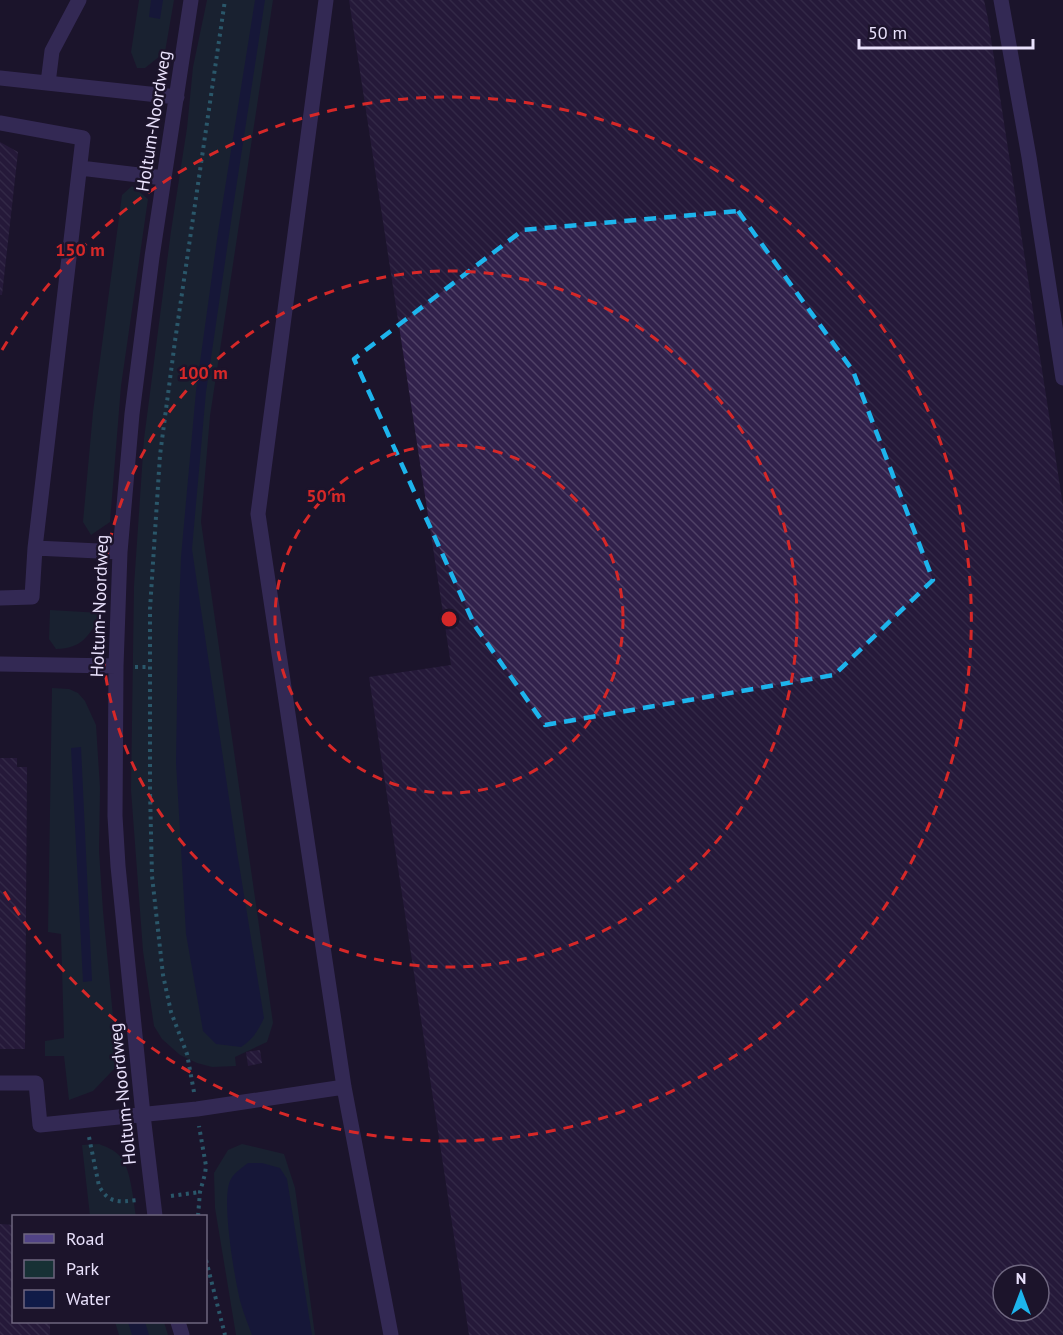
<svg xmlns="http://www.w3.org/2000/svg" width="1063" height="1335" viewBox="0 0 1063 1335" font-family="'PT Sans',sans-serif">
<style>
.green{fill:#173135}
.water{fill:#101b48}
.building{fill:url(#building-back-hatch);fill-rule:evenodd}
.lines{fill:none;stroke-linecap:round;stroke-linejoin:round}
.path{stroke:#3ca8b5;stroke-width:4;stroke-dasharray:3 4.5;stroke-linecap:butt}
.minor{stroke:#514386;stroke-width:15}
.marked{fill:none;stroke:#1db4ec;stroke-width:4.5;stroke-dasharray:12 8;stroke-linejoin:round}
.ring{fill:none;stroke:#d62828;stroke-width:3;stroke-dasharray:10 8}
.labels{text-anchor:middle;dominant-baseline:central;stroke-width:5;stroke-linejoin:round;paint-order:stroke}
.street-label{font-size:18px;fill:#e9e1fc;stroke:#1c142b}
.centre{fill:#d62828;stroke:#1c142b;stroke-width:3}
.ring-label{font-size:18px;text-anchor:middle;font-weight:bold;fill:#d62828;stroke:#1c142b;stroke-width:5;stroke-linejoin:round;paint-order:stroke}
</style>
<defs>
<pattern id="building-back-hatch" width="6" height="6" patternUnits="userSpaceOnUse" patternTransform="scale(1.5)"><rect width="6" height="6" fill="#31214b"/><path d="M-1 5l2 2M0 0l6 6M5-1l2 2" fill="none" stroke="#4f4166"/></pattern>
</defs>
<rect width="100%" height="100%" fill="#1c142b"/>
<path class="green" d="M139 0H174L165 52 145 68H137L131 52Z
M207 0H273L210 416 201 522 273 1023 267 1042 235 1057 236 1066 212 1067 197 1063 180 1055 162 1039 154 1026 143 951 131 790 134 586 144 439 171 231 187 128 193 67Z
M132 186 148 199 121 386 110 522 91 535 83 522 93 412 122 195Z
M50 610 101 613C91 634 82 649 56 649L49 639Z
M52 688 69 689 78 693 85 701 96 725 100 788 99 851 103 911 115 1038 114 1069 93 1091 69 1100 64 1056H45V1041L64 1038 61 934 48 932Z
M99 1144C107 1147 114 1150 120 1156 131 1168 133 1200 136 1216H90L82 1145Z
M242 1144 284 1154 295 1188 315 1335H236L215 1208 214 1173 228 1150Z
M115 1322H164L168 1335H119Z"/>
<path class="water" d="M151 0H163L160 19 149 17Z
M255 0H265L233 208 206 392 192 549 237 852 264 1018C258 1031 253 1039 241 1047L216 1044 203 1031 186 934 176 763 178 635 181 557 196 391 218 232Z
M81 747 92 981 83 982 71 748Z
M248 1163H262L280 1168 287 1179 312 1335H252C248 1325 244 1314 241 1304 235 1282 220 1196 231 1179 234 1173 243 1167 248 1163Z
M128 1322H145L149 1335H132Z"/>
<path class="building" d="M349 0H984L988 19 1063 506V1335H469L369 677 451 665ZM1003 1275H1039V1311H1003Z
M0 142 18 152 2 295H0Z
M0 758H17V767H27L25 1049H0Z
M260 1050 262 1063 248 1066 246 1052Z
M0 1224 14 1225V1322H50V1335H0Z"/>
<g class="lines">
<path class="path" d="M135 667H150
M194 1092 187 1054 171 1012 163 975 152 876 150 791V609L160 455 175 341 225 0
M89 1137 99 1186C109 1204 119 1202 137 1200
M171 1196 200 1192
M198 1216 200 1192 205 1174 206 1166 199 1126
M206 1260 225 1335"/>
<path class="minor" d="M326 0 258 514 344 1087 391 1335
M1001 0 1029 157 1063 378
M0 78 177 97
M48 83 52 51 79 0
M0 123 83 138 35 548 32 597 0 598
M80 168 164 178
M35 548 120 552
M0 664 116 666
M0 1083H36L40 1125 197 1109 344 1087
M155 1216 143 1115 118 866 115 816 116 666 120 552 132 414 152 257 191 0
M178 1322 182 1335"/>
</g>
<path d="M0 0H1063V1335H0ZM738 211 853 371 933 580 834 675 545 725 475 626 354 359 523 230Z" fill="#1c142b" fill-opacity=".55" fill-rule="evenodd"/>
<path class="marked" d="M738 211 853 371 933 580 834 675 545 725 475 626 354 359 523 230Z"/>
<g class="ring">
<circle cx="449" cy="619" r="174"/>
<circle cx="449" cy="619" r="348"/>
<path d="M2 350A522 522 0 1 1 2 888"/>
</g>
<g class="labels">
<g class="street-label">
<text transform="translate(153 121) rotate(-81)">Holtum-Noordweg</text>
<text transform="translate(99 606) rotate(-88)">Holtum-Noordweg</text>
<text transform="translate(122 1094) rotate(-96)">Holtum-Noordweg</text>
</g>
</g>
<circle cx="449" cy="619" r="9" class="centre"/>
<g class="ring-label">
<text x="80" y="256">150 m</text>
<text x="203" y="379">100 m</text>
<text x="326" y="502">50 m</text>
</g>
<rect x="12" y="1215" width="195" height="108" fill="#1c142b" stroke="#6e667f" stroke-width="1.5"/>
<rect x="24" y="1234" width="30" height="9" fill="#514386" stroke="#6e667f" stroke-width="1.5"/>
<text x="66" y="1245" font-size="18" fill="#e9e1fc">Road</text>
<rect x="24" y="1260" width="30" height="18" fill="#173135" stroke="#6e667f" stroke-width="1.5"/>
<text x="66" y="1275" font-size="18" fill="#e9e1fc">Park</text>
<rect x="24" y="1290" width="30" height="18" fill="#101b48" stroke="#6e667f" stroke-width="1.5"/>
<text x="66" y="1305" font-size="18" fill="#e9e1fc">Water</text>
<g transform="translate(1021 1293)"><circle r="28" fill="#1c142b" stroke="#6e667f" stroke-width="1.5"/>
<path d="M0-4.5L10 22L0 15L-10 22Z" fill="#1db4ec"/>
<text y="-9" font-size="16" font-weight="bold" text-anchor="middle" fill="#e9e1fc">N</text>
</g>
<path d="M859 39v9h174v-9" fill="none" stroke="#e9e1fc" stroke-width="3"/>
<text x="868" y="39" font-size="18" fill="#e9e1fc" stroke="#1c142b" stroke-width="4.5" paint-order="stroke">50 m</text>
</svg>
